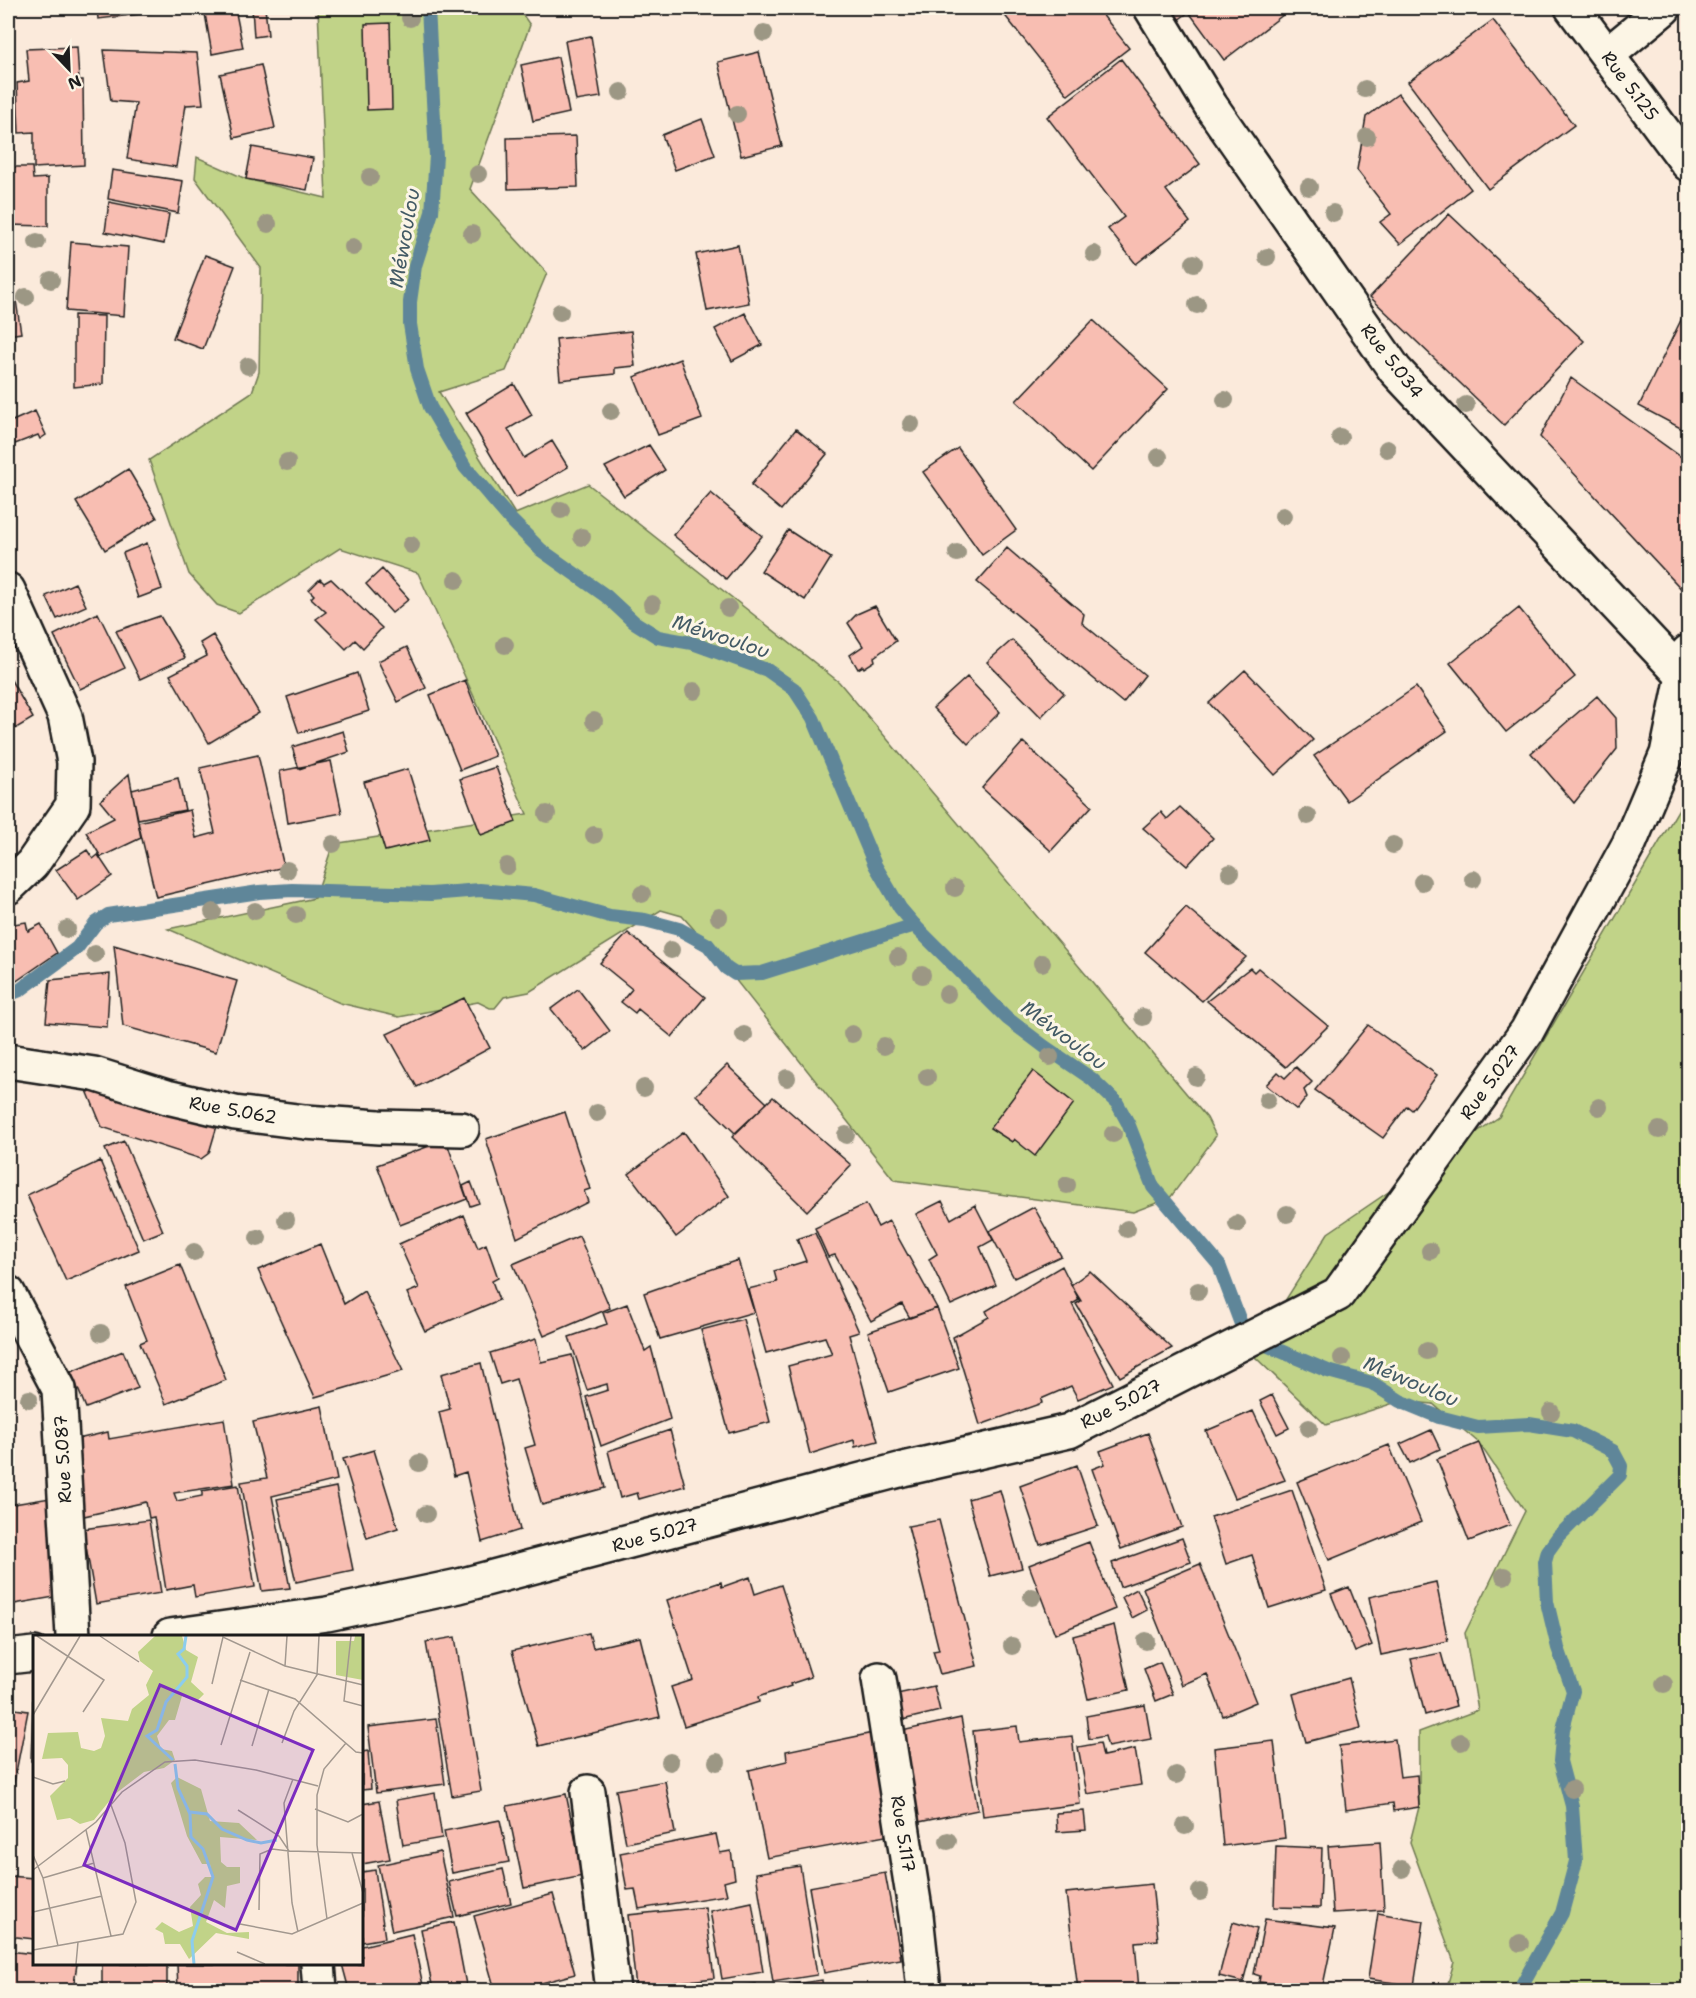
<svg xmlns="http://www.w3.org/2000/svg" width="1696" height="1998" viewBox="0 0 1696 1998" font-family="'Shantell Sans',sans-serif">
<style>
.green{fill:#c1d388;stroke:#6e7852;stroke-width:1.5}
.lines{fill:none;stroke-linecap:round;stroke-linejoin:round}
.stream{stroke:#5f8699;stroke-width:14}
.building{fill:#f8beb2;stroke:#1c1c1c;stroke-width:1.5}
.minor-casing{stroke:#1c1c1c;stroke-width:38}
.minor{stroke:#fcf5e5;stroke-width:33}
.tree{fill:#9c9784}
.labels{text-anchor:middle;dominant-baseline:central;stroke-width:6;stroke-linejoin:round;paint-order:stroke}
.street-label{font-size:18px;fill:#1c1c1c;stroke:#fcf5e5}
.water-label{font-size:20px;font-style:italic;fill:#435a65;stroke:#fcf5e5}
.inset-river{fill:none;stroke:#8ccded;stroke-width:3}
.inset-road{fill:none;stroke:#a2988f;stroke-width:1.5}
.view{fill:#7b2cbf;fill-opacity:0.15;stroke:#7b2cbf;stroke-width:3}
.inset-edge{fill:none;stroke:#1c1c1c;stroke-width:3}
</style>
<rect width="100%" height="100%" fill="#fbeadb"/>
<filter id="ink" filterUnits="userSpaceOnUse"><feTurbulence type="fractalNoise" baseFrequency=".0167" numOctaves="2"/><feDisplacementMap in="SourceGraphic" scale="12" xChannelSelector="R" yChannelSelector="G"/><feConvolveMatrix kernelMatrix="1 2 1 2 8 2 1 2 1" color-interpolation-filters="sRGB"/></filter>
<g filter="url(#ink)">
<path class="green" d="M318 8H518L530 25 470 189 547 273 506 371 439 392 515 514 588 484 839 682 1207 1118 1216 1136 1170 1198 1133 1212 894 1180 708 945 682 916 661 910 529 992 504 997 495 1008H490L478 1002 399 1017 340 1003 168 929 315 898 333 844 527 814 418 573 340 548 239 613 217 605 189 574 149 460 252 392 259 372 261 268 195 178 197 157 246 179 326 198Z
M1688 793V1990H1341L1448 1983 1454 1962 1410 1842 1419 1807V1732L1478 1710 1465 1633 1525 1511 1479 1443 1433 1404 1400 1401 1326 1425 1255 1357 1259 1342 1328 1233 1499 1117Z"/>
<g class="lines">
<path class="stream" d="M428 8 436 156 432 212 415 266 410 302V324L417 369 430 407 465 467 509 518 541 550 606 596 634 622 658 637 692 643 767 670 794 689 813 718 875 865 900 908 918 929 1008 1019 1045 1047 1092 1079 1117 1103 1128 1123 1153 1187 1219 1265 1241 1324 1259 1342 1328 1371 1372 1383 1400 1401 1439 1417 1478 1427 1529 1424 1573 1431 1613 1451 1621 1466 1620 1475 1558 1537 1548 1551 1545 1562 1547 1602 1558 1648 1573 1691 1563 1729 1560 1761 1572 1806 1576 1861 1562 1913 1519 1990
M8 995 20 990 77 948 96 923 108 915 259 892 292 890 430 894 480 890 534 895 610 916 645 920 679 929 708 945 726 968 735 974 762 973 915 925"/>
</g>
<path class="building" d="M97 8H175V10L98 19Z
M204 8H235L243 48 212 54Z
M252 8H265L268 35 254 37Z
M999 8H1097L1129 48 1068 95Z
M1162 8H1292L1224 60 1189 12 1174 23Z
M1493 20 1574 125 1488 189 1408 82Z
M390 23 392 109 367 110 365 24Z
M591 36 601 97 576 101 565 41Z
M77 47 79 80H83L84 165 34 168V132L19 133 17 83 29 81 26 49Z
M104 50 197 53 203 104 186 105 176 167 127 159 136 103 111 101Z
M759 52 782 146 741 156 718 62Z
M558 57 569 113 533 121 521 65Z
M1121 59 1200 164 1166 190 1190 222 1136 264 1108 229 1124 217 1047 117Z
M261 65 275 128 234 138 220 74Z
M1398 94 1471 189 1400 244 1380 222 1391 214 1357 170 1366 117Z
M702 119 715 155 675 170 662 135Z
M576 136 578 187 508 189 507 138Z
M252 147 313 158 307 190 246 179Z
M8 167H32L33 179 48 178V226L8 225Z
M112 170 183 181 178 213 108 199Z
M109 202 169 214 164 244 105 232Z
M1449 214 1584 341 1504 425 1370 297Z
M71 242 128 247 124 316 66 311Z
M738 245 749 303 707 311 696 254Z
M8 248 21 333 8 335Z
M205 255 235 266 203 349 173 338Z
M745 313 762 345 732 361 715 329Z
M74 315 104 316 103 384 74 387Z
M1683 316 1688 319V432L1639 406Z
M1093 320 1168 389 1091 471 1016 401Z
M631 331 635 366 615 368V374L560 380 556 339Z
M680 359 702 419 658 435 634 377Z
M1571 378 1688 462V596L1540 437Z
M514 384 532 415 508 429 524 458 552 441 568 467 516 498 466 413Z
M35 411 46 435 40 439 38 435 15 444 8 423Z
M796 429 827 454 781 510 751 485Z
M649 445 665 470 624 496 605 467Z
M958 448 1016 530 982 555 923 472Z
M128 469 157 518 105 550 76 502Z
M711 493 762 536 726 579 673 535Z
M788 530 831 558 805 600 761 571Z
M147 543 162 589 138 598 123 553Z
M1007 548 1084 614 1082 623 1145 675 1123 703 977 582Z
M382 569 409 599 392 613 366 584Z
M320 579 324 583 331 579 382 628 363 648 355 640 346 649 316 619 326 612 311 598 314 595 309 590Z
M75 583 86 606 57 619 46 596Z
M875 606 896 641 874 657 875 661 864 668 863 666 858 669 850 655 863 646 848 623 857 614Z
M1519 608 1575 677 1506 732 1450 663Z
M98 613 125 668 80 689 54 635Z
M160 616 185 658 140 679 116 631Z
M213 635 259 713 209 743 170 675 207 656 200 643Z
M1012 640 1064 693 1041 717 987 662Z
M407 647 426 688 398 702 378 661Z
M1245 670 1313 740 1275 775 1209 703Z
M357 673 369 711 299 733 287 697Z
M8 675 33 718 8 733Z
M967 677 1000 712 968 744 933 708Z
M465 680 495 756 460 770 430 695Z
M1416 687 1447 731 1347 801 1314 756Z
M1597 696 1616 718 1617 749 1574 803 1531 753Z
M343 731 349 752 299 769 292 747Z
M1023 742 1092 806 1051 851 982 788Z
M258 755 284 867 156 897 138 822 190 810 196 838 215 833 200 768Z
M331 761 342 813 288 823 280 771Z
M496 767 516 822 481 835 460 779Z
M408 769 430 840 385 851 364 782Z
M129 774 141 838 101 857 86 832 114 818 100 801Z
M178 778 185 810 138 819 132 790Z
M1180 807 1213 838 1187 866 1143 828 1161 812 1167 819Z
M87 850 93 859 98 855 112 876 78 900 56 870Z
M1186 907 1246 957 1202 1001 1145 952Z
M26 922 28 931 41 924 57 953 15 982 8 945V925Z
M628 933 705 997 672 1037 638 1009 635 1013 621 1002 632 989 600 963Z
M114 945 237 981 216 1052 123 1026Z
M1250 968 1254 972 1258 968 1328 1026 1286 1067 1207 1001Z
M110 974 107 1027 46 1022 50 980Z
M578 989 610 1031 585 1051 551 1009Z
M464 998 490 1048 417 1087 387 1034Z
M1368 1025 1437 1075 1412 1110 1407 1106 1383 1138 1315 1090Z
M727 1065 767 1103 735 1133 696 1095Z
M1296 1067 1312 1082 1304 1090 1307 1097 1297 1110 1266 1085 1278 1072 1285 1078Z
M1033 1071 1074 1103 1035 1156 1014 1139 1012 1142 990 1128Z
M84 1083 217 1126 209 1153 201 1159 102 1127Z
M773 1097 851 1165 807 1211 732 1137Z
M565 1112 590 1189 584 1191 588 1202 517 1238 486 1139Z
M684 1132 729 1196 676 1237 629 1174Z
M446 1140 467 1199 400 1225 377 1165Z
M124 1141 163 1231 143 1239 105 1149Z
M100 1161 139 1250 66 1281 27 1195Z
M471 1182 479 1203 470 1206 463 1186Z
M942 1201 951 1219 975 1205 993 1240 980 1247 996 1285 951 1305 929 1259 937 1254 916 1214Z
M866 1204 878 1227 889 1221 937 1308 910 1318 902 1304 871 1321 835 1255 828 1257 815 1228Z
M1034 1207 1061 1256 1014 1278 989 1231Z
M464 1215 478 1248 486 1244 498 1278 492 1281 499 1300 425 1331 407 1293 419 1288 399 1244Z
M815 1233 859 1332 849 1335 878 1441 855 1447 854 1440 810 1454 788 1366 832 1354 825 1337 766 1353 748 1289 777 1282 774 1271 806 1261 797 1239Z
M579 1236 610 1308 544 1336 513 1264Z
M320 1244 344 1304 364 1291 403 1371 315 1397 258 1270Z
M738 1260 754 1312 660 1339 644 1293Z
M180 1265 226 1380 166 1404 140 1343 147 1340 126 1287Z
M1062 1266 1079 1300 1072 1304 1113 1384 1078 1399 1071 1386 1041 1399 1042 1403 980 1425 953 1337 989 1317 986 1311Z
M1090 1271 1172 1348 1120 1377 1076 1304 1081 1301 1071 1285Z
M627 1304 645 1351 651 1347 670 1419 601 1446 586 1397 608 1390 607 1384 587 1390 569 1337 607 1324 603 1313Z
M937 1308 959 1368 889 1392 868 1332Z
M743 1319 770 1422 729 1433 701 1330Z
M536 1339 541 1362 572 1355 605 1488 542 1505 525 1448 535 1445 516 1379 500 1384 490 1353Z
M123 1351 138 1388 86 1408 71 1372Z
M481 1363 520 1530 482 1542 466 1472 454 1476 439 1412 450 1409 441 1374Z
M1272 1395 1289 1428 1277 1434 1260 1401Z
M322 1406 337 1480 272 1496 290 1588 262 1591 241 1482 267 1478 253 1422Z
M1253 1411 1285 1480 1235 1498 1206 1431Z
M224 1419 234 1484 174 1493 177 1501 202 1496V1491L238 1485 255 1587 195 1597 193 1585 166 1590 154 1517 149 1518 146 1502 84 1516 69 1441 108 1432 109 1439Z
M670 1430 685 1486 639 1499 637 1493 620 1498 608 1451Z
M1431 1430 1440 1449 1410 1463 1400 1444Z
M1148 1433 1182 1527 1121 1549 1092 1469 1105 1464 1100 1451Z
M1479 1443 1510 1525 1469 1541 1437 1459Z
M1389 1445 1421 1522 1329 1560 1297 1482Z
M374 1450 398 1528 367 1538 343 1459Z
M1077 1465 1098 1526 1040 1545 1020 1486Z
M336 1487 353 1570 296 1582 277 1499Z
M1000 1490 1022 1568 990 1576 968 1499Z
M1292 1490 1326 1590 1269 1608 1252 1555 1226 1564 1211 1517Z
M50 1498 66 1595 8 1605V1505Z
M149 1520 161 1593 96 1604 83 1529Z
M939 1520 977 1666 940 1674 933 1651 939 1650 908 1526Z
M1182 1538 1191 1562 1120 1587 1112 1563Z
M1089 1542 1115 1609 1055 1634 1029 1565Z
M1200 1564 1256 1702 1223 1716 1207 1674 1182 1685 1143 1588Z
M750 1577 755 1594 781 1585 811 1677 790 1684 791 1686 758 1697 759 1702 684 1726 671 1687 693 1680 667 1600 721 1582 722 1587Z
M1436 1582 1448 1641 1381 1655 1369 1597Z
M1349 1587 1372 1645 1355 1652 1331 1594Z
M1137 1589 1147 1610 1132 1618 1122 1597Z
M1114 1625 1129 1690 1088 1699 1073 1636Z
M589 1633 593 1648 640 1637 660 1717 539 1746 512 1651Z
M455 1637 481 1791 452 1796 426 1642Z
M1441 1653 1456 1706 1425 1715 1411 1659Z
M1160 1662 1173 1694 1156 1701 1144 1669Z
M34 1671V1761H31Z
M1349 1678 1361 1728 1306 1742 1293 1694Z
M934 1686 940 1711 902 1720 897 1694Z
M1145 1705 1151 1739 1108 1747 1105 1736 1089 1739 1086 1716Z
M8 1708 28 1711 8 1813Z
M961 1718 978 1810 914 1823 897 1732Z
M436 1719 445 1784 376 1793 368 1727Z
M1017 1726 1019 1742 1072 1736 1080 1804 983 1816 973 1731Z
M873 1733 891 1835 767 1858 749 1770 787 1761 786 1751Z
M1395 1739 1400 1777 1417 1775 1419 1807 1394 1811 1393 1803 1346 1810 1339 1746Z
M1274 1741 1285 1838 1223 1846 1214 1748Z
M1100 1743 1103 1756 1135 1749 1141 1785 1087 1794 1078 1747Z
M368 1751 371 1789 362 1790V1752Z
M665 1781 675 1833 626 1843 616 1790Z
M435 1793 442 1838 403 1845 396 1800Z
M566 1794 583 1876 524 1888 507 1806Z
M379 1801 390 1859 362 1864V1804Z
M1084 1811 1086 1830 1057 1832 1056 1813Z
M500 1820 509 1862 452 1873 444 1831Z
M716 1834 720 1853 731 1851 735 1879 724 1882 727 1895 639 1909 635 1889 627 1890 620 1853Z
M1380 1842 1384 1910 1333 1913 1328 1846Z
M1276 1846 1322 1848 1320 1908 1274 1907Z
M440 1852 454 1917 392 1931 378 1865Z
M800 1866 817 1975 773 1982 756 1873Z
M503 1869 511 1903 457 1916 449 1882Z
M375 1870 385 1938 362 1942V1872Z
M885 1873 901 1959 824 1973 809 1887Z
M8 1876 34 1878V1939L8 1936Z
M1152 1884 1158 1940 1135 1942 1139 1990H1078L1066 1893Z
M553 1894 575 1974 516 1990H495L474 1916Z
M752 1902 763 1972 722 1979 710 1911Z
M705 1907 714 1978 636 1987 628 1915Z
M1378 1913 1424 1921 1414 1986 1368 1979Z
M1265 1919 1335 1928 1322 1990 1259 1982 1260 1976 1254 1974Z
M454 1922 467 1990H433L421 1929Z
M1233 1922 1257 1929 1243 1982 1219 1976Z
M412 1934 424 1990H349L342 1964H362V1946Z
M8 1951 34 1954V1964H77L73 1990H41L8 1987Z
M102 1964H167V1990H102Z
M177 1964H298V1990H178Z
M822 1980 823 1990H777L776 1987Z
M756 1984V1990H693Z"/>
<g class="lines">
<g class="minor-casing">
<path id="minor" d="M1151 8 1211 106 1395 370 1683 676
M1572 8 1688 164
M1607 55 1664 8
M8 590 65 716 74 762 73 805 32 864 8 887
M8 1061 94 1074 167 1097 235 1113 305 1122 379 1127 462 1129
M8 1293 59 1389 73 1636
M170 1636 327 1614 459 1586 903 1469 1069 1431 1338 1294 1527 1031 1629 844 1667 754 1688 652
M8 1657 34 1654
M879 1679 916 1915 924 1990
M588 1792 613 1990
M318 1964 320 1990"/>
</g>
<use href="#minor" class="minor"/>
</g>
<g class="tree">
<circle cx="410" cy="18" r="9"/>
<circle cx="764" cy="33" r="9"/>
<circle cx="1365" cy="89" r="9"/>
<circle cx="621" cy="92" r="9"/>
<circle cx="737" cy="114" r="9"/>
<circle cx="1367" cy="137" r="9"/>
<circle cx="478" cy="174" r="9"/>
<circle cx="370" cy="177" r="9"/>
<circle cx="1309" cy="187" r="9"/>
<circle cx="1333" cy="213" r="9"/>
<circle cx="268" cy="224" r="9"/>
<circle cx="472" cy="234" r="9"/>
<circle cx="37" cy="242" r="9"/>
<circle cx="353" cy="247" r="9"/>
<circle cx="1094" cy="254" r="9"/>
<circle cx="1267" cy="257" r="9"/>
<circle cx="1194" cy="263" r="9"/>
<circle cx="51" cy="280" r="9"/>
<circle cx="26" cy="297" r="9"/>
<circle cx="1197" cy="305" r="9"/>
<circle cx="560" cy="312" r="9"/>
<circle cx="248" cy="366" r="9"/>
<circle cx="1225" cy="400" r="9"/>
<circle cx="1466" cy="405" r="9"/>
<circle cx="611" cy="411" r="9"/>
<circle cx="911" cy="424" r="9"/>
<circle cx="1340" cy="437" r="9"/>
<circle cx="1387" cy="449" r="9"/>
<circle cx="1159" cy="457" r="9"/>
<circle cx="287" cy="462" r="9"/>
<circle cx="561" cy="510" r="9"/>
<circle cx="1283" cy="516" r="9"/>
<circle cx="582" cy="537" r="9"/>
<circle cx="411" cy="545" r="9"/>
<circle cx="957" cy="553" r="9"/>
<circle cx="456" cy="580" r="9"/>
<circle cx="652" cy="604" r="9"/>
<circle cx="728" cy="608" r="9"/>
<circle cx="505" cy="645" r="9"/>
<circle cx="694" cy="691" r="9"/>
<circle cx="594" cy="721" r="9"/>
<circle cx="547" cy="814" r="9"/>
<circle cx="1308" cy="816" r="9"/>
<circle cx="594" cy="835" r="9"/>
<circle cx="333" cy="844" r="9"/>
<circle cx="1393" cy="845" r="9"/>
<circle cx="507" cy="866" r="9"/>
<circle cx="287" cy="870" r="9"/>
<circle cx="1230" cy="873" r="9"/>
<circle cx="1473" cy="879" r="9"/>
<circle cx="1422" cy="882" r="9"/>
<circle cx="955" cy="888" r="9"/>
<circle cx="642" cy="894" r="9"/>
<circle cx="255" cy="911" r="9"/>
<circle cx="213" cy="912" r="9"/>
<circle cx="296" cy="915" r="9"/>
<circle cx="719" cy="917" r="9"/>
<circle cx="67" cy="929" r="9"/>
<circle cx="671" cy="950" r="9"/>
<circle cx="95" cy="954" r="9"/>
<circle cx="898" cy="957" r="9"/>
<circle cx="1042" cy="963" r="9"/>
<circle cx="922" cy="975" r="9"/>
<circle cx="947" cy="994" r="9"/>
<circle cx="1143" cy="1017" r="9"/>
<circle cx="852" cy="1034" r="9"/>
<circle cx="744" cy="1035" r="9"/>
<circle cx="884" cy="1046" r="9"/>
<circle cx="1050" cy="1057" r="9"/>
<circle cx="927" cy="1077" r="9"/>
<circle cx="1196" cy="1077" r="9"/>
<circle cx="787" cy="1078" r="9"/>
<circle cx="644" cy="1088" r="9"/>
<circle cx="1267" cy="1100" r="9"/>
<circle cx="1599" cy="1107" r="9"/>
<circle cx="597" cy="1113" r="9"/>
<circle cx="1659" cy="1130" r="9"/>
<circle cx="1113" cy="1134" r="9"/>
<circle cx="846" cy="1135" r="9"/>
<circle cx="1067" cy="1185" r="9"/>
<circle cx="1287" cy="1214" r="9"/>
<circle cx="286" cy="1220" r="9"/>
<circle cx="1237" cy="1224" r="9"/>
<circle cx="1127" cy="1229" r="9"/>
<circle cx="258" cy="1238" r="9"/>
<circle cx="1430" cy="1251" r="9"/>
<circle cx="194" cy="1252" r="9"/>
<circle cx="1198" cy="1291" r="9"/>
<circle cx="101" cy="1333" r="9"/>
<circle cx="1427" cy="1351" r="9"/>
<circle cx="1342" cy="1358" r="9"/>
<circle cx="29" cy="1399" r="9"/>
<circle cx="1551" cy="1412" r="9"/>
<circle cx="1309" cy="1428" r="9"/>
<circle cx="419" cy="1463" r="9"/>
<circle cx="426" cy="1514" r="9"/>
<circle cx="1504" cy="1576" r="9"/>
<circle cx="1032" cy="1597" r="9"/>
<circle cx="1146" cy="1641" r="9"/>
<circle cx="1012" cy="1646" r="9"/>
<circle cx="1664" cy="1684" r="9"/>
<circle cx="1461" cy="1742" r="9"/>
<circle cx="670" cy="1762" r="9"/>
<circle cx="717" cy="1762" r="9"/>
<circle cx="1176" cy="1775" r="9"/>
<circle cx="1572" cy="1789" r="9"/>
<circle cx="1185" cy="1826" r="9"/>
<circle cx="948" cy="1841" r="9"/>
<circle cx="1402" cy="1869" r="9"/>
<circle cx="1200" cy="1892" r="9"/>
<circle cx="1520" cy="1943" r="9"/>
</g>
</g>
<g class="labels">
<g class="street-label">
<text transform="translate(1630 86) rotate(53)">Rue 5.125</text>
<text transform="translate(1392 361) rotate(52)">Rue 5.034</text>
<text transform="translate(1490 1082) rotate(-54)">Rue 5.027</text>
<text transform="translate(233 1110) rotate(10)">Rue 5.062</text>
<text transform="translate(1121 1404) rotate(-27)">Rue 5.027</text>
<text transform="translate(63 1459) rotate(-93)">Rue 5.087</text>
<text transform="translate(655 1535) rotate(-15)">Rue 5.027</text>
<text transform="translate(903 1834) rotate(81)">Rue 5.117</text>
</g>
<g class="water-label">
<text transform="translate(404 238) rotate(-80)">Méwoulou</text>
<text transform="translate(721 636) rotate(18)">Méwoulou</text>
<text transform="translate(1064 1035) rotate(37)">Méwoulou</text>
<text transform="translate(1411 1381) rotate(23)">Méwoulou</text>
</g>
</g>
<g transform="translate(33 1635)">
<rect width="330" height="330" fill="#fbeadb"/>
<path d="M122 1H149L153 15 165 22 158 47 171 59 164 66 149 61 142 85H136L124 101 128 114 139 116 142 125 131 133 111 137 82 159 61 185 47 189 37 183 24 185 17 161 35 143V130L29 123 9 124 15 98 45 97 48 113 61 116 68 113 72 101 68 83 95 86 99 74 116 60 113 50 120 36 107 26 105 17ZM322 1H330V45L303 40V6H321ZM144 142 168 154 177 186 206 188 224 205 187 202 188 227 194 232H207V248L194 251 192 273 181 265 173 287 194 298 216 297V304L183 298 156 324 147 309H132L130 298 122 294 129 287 146 297 160 291 157 272 168 260 165 249 172 242H179L177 229H169L154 201 138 148Z" fill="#c1d388"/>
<path class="inset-river" d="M140 125 114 101 124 95 133 67 154 42V31L145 19 151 14 153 1M142 129 145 153 157 179 158 202 170 214 180 242 159 306 161 329M157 177 174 179 189 194 214 205 228 208 244 205"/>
<path class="inset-road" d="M4 1 71 45 50 77M67 1 106 27M318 1 311 66 330 71M252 31 254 1M207 45 262 64 323 117 330 118M179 49 190 2 252 31 330 50M0 80 47 1M249 108 261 76 284 40 286 1M188 110 217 17M219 111 236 54M0 142 20 149 32 146M260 144 251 168 259 268 265 297M282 174 315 187 330 179M205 175 246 201 256 216 330 218M53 195 78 301M319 218 330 258M0 220 10 243 25 311M0 235 63 187 89 157 132 127 162 125 223 135 285 151M10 243 61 228M226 275 227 219 239 214 256 216M0 277 69 261M294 284 284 210V160L291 134 313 108M207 289 259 299 330 268M0 315 90 299 103 267 92 208 78 170M204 317 232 329M43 329 45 307"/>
<path class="view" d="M127 50 280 115 203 295 51 230Z"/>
<rect width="330" height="330" class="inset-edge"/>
</g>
<rect width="1696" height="1998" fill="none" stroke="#fcf5e5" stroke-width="30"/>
<rect x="15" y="15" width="1666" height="1968" fill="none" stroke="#1c1c1c" stroke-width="2" filter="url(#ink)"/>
<g transform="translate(69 69) rotate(157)" stroke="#fcf5e5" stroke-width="4.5" paint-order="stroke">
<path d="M0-4.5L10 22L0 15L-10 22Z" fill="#1c1c1c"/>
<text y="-9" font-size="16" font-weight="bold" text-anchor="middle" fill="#1c1c1c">N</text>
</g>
</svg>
